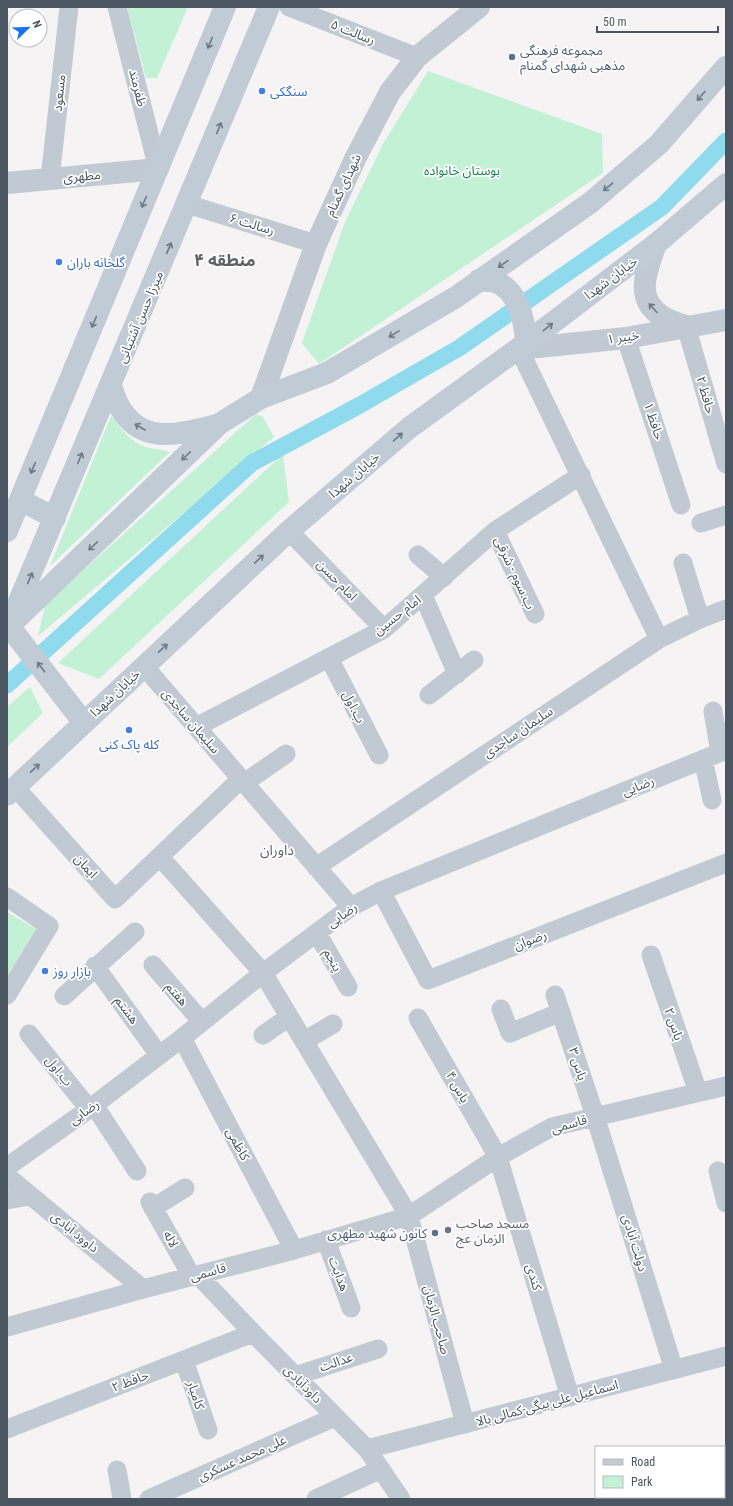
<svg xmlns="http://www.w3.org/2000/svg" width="733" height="1506" viewBox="0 0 733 1506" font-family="'Roboto Condensed','Noto Sans Arabic',sans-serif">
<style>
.green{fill:#c3f1d5}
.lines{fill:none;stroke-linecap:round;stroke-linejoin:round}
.canal{stroke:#90daee;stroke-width:17}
.minor{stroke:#c1cad2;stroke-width:19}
.tertiary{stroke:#c1cad2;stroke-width:22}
.secondary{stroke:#c1cbd6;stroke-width:22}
.oneway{stroke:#6e7984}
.oneway2{stroke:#6e7983}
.service-dot{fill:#5c6f8a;stroke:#fff;stroke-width:1.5}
.shop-dot{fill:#3f7fe0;stroke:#fff;stroke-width:1.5}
.worship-dot{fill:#6b7280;stroke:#fff;stroke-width:1.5}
.labels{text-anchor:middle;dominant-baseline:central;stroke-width:3.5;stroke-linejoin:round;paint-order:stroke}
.street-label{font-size:13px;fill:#4a5661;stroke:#fff}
.service-label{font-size:13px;fill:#4e5e75;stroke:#fff;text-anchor:start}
.shop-label{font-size:13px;fill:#366cbe;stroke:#fff;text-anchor:start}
.park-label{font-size:13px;fill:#17864f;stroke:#fff}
.worship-label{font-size:13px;fill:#5b616d;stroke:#fff;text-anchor:start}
.neighbourhood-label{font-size:14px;fill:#5f6368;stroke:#fff}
.district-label{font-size:17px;font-weight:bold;fill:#5f6368;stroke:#fff}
</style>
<rect width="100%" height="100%" fill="#f5f3f3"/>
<path class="green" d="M127 7H188L157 78H146Z
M428 71 602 134 603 173 319 364 302 343 345 222 383 144Z
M256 414 263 417 274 437 38 636 45 605Z
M111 416C121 428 130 442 146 447 154 449 162 449 170 452L50 566Z
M283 454 289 502 99 679 58 663Z
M30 687 43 713 7 747V707Z
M7 912 36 929 7 976Z"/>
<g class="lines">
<path class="canal" d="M7 685 252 463 360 405 459 348 662 207 726 141"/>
<path class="minor" d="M117 7 158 169
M289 7 417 57
M50 179 69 7
M187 204 316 244
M686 326 726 464
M626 338 681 505
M519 349 659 639
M701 523 726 515
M289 531 384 629
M495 531 535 614
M418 555 444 577
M683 563 700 619
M423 595 457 674
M329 658 379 755
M144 666 351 907
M429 695 474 660
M713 711 720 753
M196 727 384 629 495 531 581 475
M703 759 712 800
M244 783 286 754
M15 787 115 899 241 779
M160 857 263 973 409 1216 465 1424
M316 867 659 639 700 619 726 609
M381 891 428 980 726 863
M7 897 49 926 7 995
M317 933 348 987
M651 955 698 1092
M153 965 202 1022
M95 966 159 1055
M555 995 595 1116 674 1370
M64 996 135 932
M501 1009 510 1033 561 1012
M418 1018 498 1157 570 1397
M29 1034 89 1109
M263 1035 289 1017
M182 1038 294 1250
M304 1041 333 1024
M94 1105 137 1171
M7 1167 89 1109 182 1038 263 973 351 907 381 891 726 750
M718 1171 726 1203
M7 1176 143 1289
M7 1200 30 1196
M150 1202 192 1277
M153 1208 185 1188
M326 1240 351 1308
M198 1275 253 1333 367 1449 401 1499
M7 1327 143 1289 294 1250 409 1216 498 1157 552 1127 726 1086
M184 1360 208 1430
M295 1376 378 1349
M7 1429 253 1333
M367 1449 726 1356
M724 1460H726
M117 1470 122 1499
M149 1499 335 1417
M316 1499 381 1469
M632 1499 637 1497"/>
<path class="tertiary" d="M7 183 158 169
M656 244C647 270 633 299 663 317 670 321 679 324 686 326
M519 349 626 338 726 320
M261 398 316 244 356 157 390 92 417 57 479 7"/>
<path class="secondary" d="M479 280C483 281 488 281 492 281 518 287 525 321 526 343
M111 386C113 392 115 398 118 404 140 447 180 434 217 425
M20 500 55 518
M7 531 225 7
M12 618 269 7
M9 626 84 723
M7 628 219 424 261 398 327 373 456 297 590 203 659 144 726 67
M7 795 289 531 409 428 526 343 656 244 726 184"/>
</g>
<defs><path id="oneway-shaft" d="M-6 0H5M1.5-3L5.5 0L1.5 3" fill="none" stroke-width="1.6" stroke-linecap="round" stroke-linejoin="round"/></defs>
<g class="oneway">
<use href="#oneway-shaft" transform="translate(210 43) rotate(112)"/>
<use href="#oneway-shaft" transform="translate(701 96) rotate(131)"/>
<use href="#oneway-shaft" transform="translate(219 128) rotate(-68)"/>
<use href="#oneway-shaft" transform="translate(608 187) rotate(140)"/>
<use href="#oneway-shaft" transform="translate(144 202) rotate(113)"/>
<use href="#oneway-shaft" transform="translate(169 248) rotate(-67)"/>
<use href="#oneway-shaft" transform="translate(503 264) rotate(145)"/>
<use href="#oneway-shaft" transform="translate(94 322) rotate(113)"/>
<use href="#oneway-shaft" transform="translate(548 327) rotate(-38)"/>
<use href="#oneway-shaft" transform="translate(394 334) rotate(149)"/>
<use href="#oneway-shaft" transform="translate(140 427) rotate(-150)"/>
<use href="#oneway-shaft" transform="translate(398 437) rotate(-41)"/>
<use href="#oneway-shaft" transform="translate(186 456) rotate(136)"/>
<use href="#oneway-shaft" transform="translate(80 458) rotate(-67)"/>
<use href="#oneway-shaft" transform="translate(33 468) rotate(113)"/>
<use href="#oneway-shaft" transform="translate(93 546) rotate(136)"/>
<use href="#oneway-shaft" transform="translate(259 559) rotate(-43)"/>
<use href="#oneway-shaft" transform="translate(30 578) rotate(-67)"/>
<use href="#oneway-shaft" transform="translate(163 648) rotate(-43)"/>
<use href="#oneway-shaft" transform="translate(41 667) rotate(-127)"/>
<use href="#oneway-shaft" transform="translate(35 768) rotate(-43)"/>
</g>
<use class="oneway2" href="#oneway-shaft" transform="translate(653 308) rotate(-132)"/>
<g class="service-dot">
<circle cx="512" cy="57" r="4"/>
<circle cx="435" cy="1233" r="4"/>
</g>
<g class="shop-dot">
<circle cx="262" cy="91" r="4"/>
<circle cx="59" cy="262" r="4"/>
<circle cx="129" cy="730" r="4"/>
<circle cx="45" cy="971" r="4"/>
</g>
<circle class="worship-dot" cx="448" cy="1230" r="4"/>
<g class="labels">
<g class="street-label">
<text transform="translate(353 32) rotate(22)">رسالت ۵</text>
<text transform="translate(138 88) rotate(76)">ظفرمند</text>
<text transform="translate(59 93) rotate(-84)">مسعود</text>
<text transform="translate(82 176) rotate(-5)">مطهری</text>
<text transform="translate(343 185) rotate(-65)">شهدای گمنام</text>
<text transform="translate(252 224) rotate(17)">رسالت ۶</text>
<text transform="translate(611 278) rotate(-37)">خیابان شهدا</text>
<text transform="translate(140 317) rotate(-67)">میرزا حسن آشتیانی</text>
<text transform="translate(623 337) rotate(-8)">خیبر ۱</text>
<text transform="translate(706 395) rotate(74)">حافظ ۲</text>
<text transform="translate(654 421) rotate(72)">حافظ ۱</text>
<text transform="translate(354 475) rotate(-41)">خیابان شهدا</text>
<text transform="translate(515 573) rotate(65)">ب.سوم - شرقی</text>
<text transform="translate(337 580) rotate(46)">امام حسن</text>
<text transform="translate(397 615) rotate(-38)">امام حسین</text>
<text transform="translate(115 693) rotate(-43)">خیابان شهدا</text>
<text transform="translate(354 707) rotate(63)">ب.اول</text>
<text transform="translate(191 721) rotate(49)">سلیمان ساجدی</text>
<text transform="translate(518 732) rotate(-34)">سلیمان ساجدی</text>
<text transform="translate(638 786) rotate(-22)">رضایی</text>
<text transform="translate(86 866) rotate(48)">ایمان</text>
<text transform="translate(342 915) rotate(-35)">رضایی</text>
<text transform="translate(530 940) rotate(-21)">رضوان</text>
<text transform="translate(333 960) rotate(61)">پنجم</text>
<text transform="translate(177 994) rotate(49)">هفتم</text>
<text transform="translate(127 1010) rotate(54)">هشتم</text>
<text transform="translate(674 1024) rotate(71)">یاس ۲</text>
<text transform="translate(578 1064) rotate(72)">یاس ۳</text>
<text transform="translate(59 1071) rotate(51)">ب.اول</text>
<text transform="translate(458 1087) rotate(60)">یاس ۴</text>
<text transform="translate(84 1112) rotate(-36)">رضایی</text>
<text transform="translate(569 1124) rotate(-16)">قاسمی</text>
<text transform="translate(238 1144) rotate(62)">کاظمی</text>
<text transform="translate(75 1232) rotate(39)">داوود آبادی</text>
<text transform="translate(171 1239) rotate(61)">لاله</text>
<text transform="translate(635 1243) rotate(73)">دولت آبادی</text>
<text transform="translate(208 1272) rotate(-15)">قاسمی</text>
<text transform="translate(339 1274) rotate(69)">هدایت</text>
<text transform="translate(534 1277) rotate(73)">کندی</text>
<text transform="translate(437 1320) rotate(75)">صاحب الزمان</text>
<text transform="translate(336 1362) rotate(-19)">عدالت</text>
<text transform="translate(130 1381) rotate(-21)">حافظ ۲</text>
<text transform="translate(303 1384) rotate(45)">داودآبادی</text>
<text transform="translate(196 1395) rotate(72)">کامیار</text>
<text transform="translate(547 1403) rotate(-15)">اسماعیل علی بیگی-کمالی بالا</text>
<text transform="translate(242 1458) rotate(-24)">علی محمد عسکری</text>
</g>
<g class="service-label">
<text x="520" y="50">مجموعه فرهنگی<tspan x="520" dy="15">مذهبی شهدای گمنام</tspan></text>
<text x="427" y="1233" text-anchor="end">کانون شهید مطهری</text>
</g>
<g class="shop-label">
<text x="270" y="91">سنگکی</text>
<text x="67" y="262">گلخانه باران</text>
<text x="129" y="744" text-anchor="middle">کله پاک کنی</text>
<text x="53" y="971">بازار روز</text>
</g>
<g class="park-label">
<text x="462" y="170">بوستان خانواده</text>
</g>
<g class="worship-label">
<text x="456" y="1223">مسجد صاحب<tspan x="456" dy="15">الزمان عج</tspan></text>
</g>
<g class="neighbourhood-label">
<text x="277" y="850">داوران</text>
</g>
<g class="district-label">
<text x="225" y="260">منطقه ۴</text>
</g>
</g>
<rect width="733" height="1506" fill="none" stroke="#4a5661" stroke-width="16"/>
<rect x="595" y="1446" width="130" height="52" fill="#ffffff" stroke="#b7bbc0"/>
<rect x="603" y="1459" width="20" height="6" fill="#c1cbd6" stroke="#b7bbc0"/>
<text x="631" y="1466" font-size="12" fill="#4a5661">Road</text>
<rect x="603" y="1476" width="20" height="12" fill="#c3f1d5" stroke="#b7bbc0"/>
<text x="631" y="1486" font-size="12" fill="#4a5661">Park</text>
<g transform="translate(28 28) rotate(67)"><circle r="19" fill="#ffffff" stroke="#b7bbc0"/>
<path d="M0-3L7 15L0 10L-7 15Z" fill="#1a73e8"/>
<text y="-6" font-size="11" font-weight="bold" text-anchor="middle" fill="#4a5661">N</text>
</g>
<path d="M597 26v6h121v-6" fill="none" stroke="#4a5661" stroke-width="2"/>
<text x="603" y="26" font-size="12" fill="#4a5661" stroke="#ffffff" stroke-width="3" paint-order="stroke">50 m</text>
</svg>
